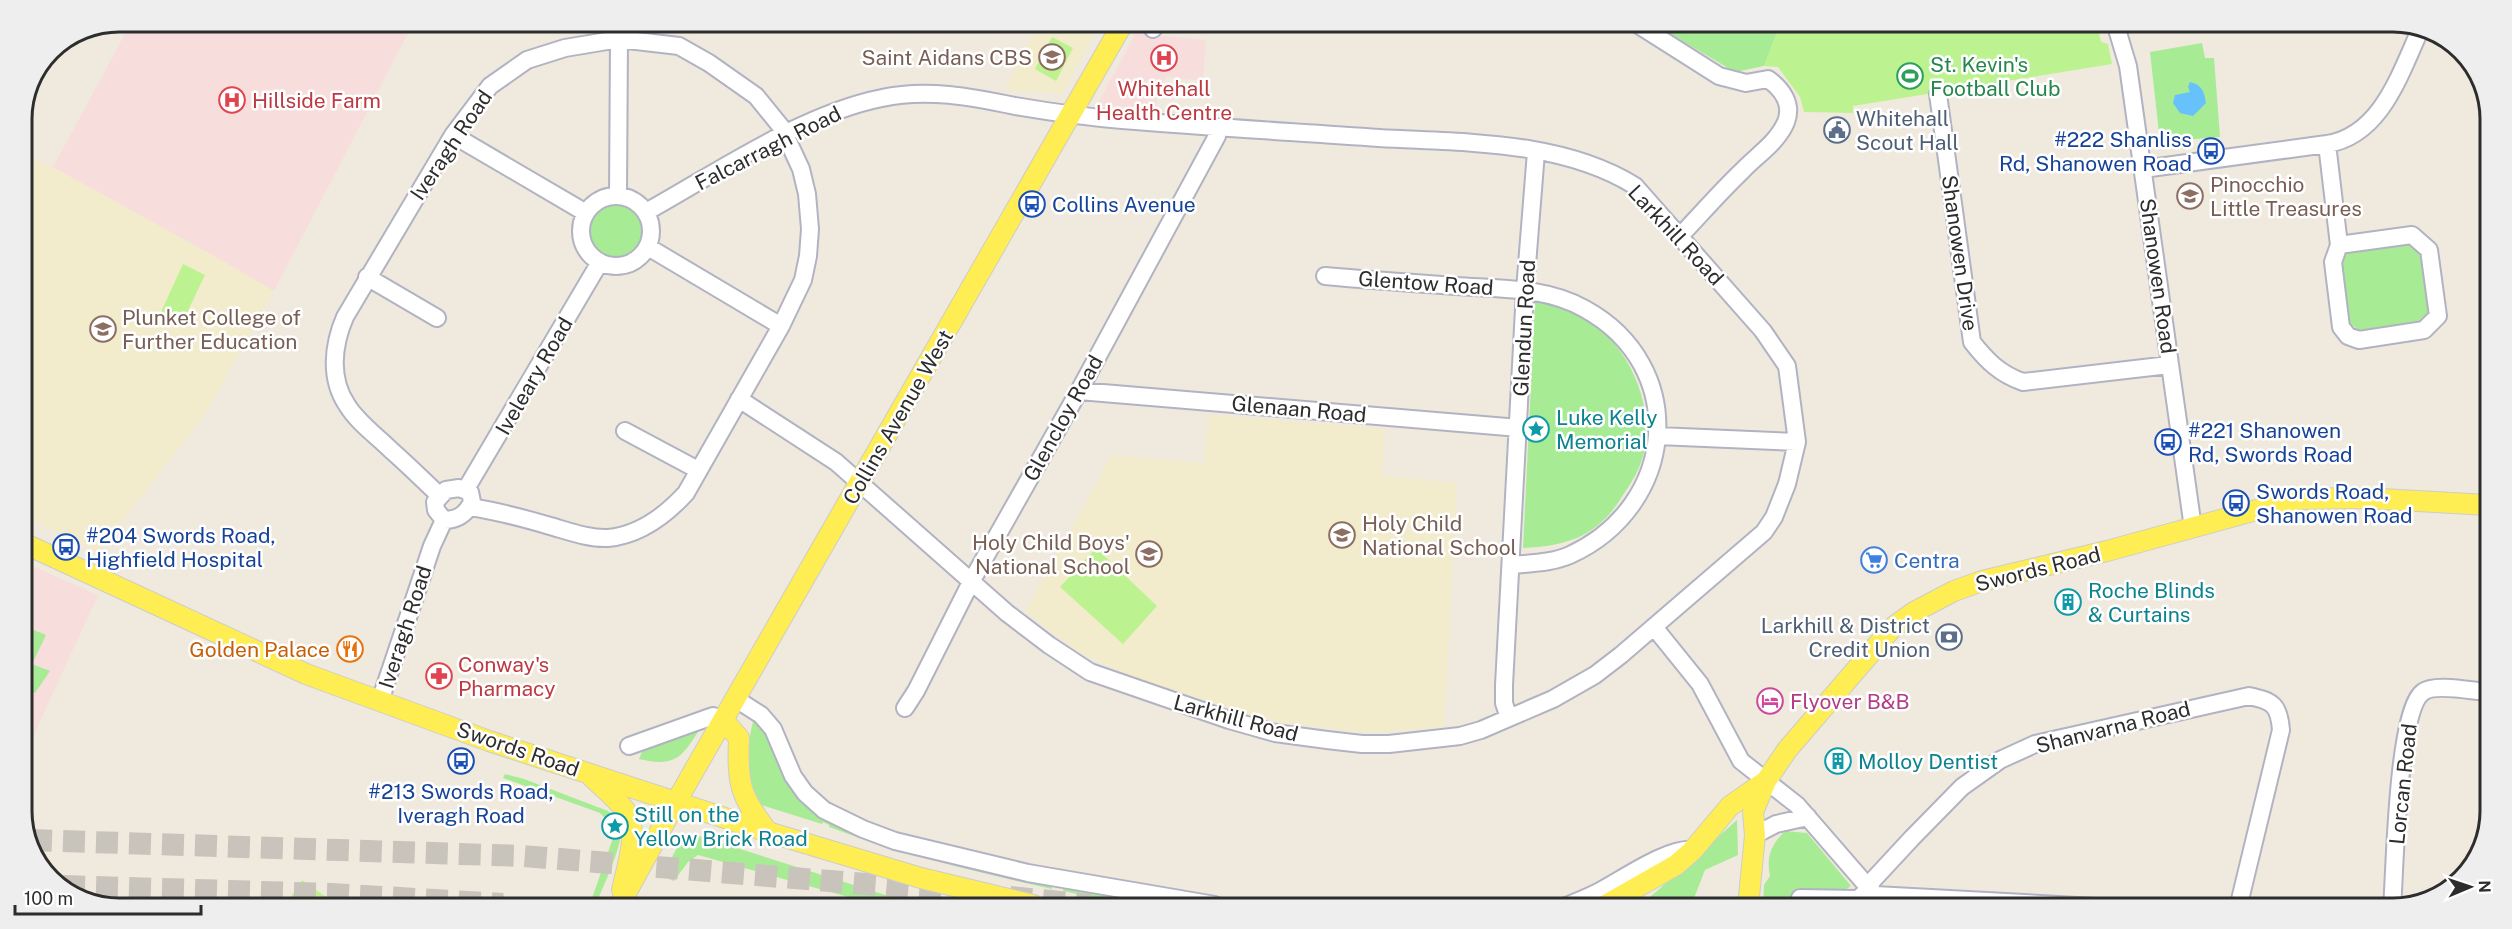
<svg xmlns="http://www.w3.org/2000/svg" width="2512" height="929" viewBox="0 0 2512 929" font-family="'Public Sans',sans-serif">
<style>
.education{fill:#f2ebcc}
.medical{fill:#f7dddb}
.green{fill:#a7eb95}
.pitch{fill:#bcf390}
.water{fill:#67c1fb}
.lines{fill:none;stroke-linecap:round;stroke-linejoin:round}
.highway-tunnel{stroke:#c9c4bb;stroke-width:22;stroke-dasharray:22 11;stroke-linecap:butt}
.minor-casing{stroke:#b2b3c2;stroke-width:20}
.major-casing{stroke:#cdcdcd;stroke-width:22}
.minor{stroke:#fff;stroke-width:16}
.major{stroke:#ffed54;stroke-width:20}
.labels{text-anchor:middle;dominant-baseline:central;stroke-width:5;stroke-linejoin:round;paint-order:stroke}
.education-label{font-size:21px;fill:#785e54;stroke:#fff;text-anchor:start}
.leisure-label{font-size:21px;fill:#27864d;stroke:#fff;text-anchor:start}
.health-label{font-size:21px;fill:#be3a42;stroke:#fff;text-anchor:start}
.service-label{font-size:21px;fill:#4e5e75;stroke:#fff;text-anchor:start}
.transit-label{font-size:21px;fill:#164399;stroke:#fff;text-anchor:start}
.street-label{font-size:21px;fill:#2d2d2d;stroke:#fff}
.culture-label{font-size:21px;fill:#0d838f;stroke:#fff;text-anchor:start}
.shop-label{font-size:21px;fill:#366cbe;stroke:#fff;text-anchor:start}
.food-label{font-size:21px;fill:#c56008;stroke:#fff;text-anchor:end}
.hotel-label{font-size:21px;fill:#b23c85;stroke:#fff;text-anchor:start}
.rim{fill:none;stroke:#2d2d2d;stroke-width:3}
</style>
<rect width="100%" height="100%" fill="#f0eade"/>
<path class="education" d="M1019 23H1101L1062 94 1005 89 1037 26Z
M21 154 53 167 218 258 274 291 203 418 98 552 21 515Z
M1208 415 1385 429 1382 476 1457 483 1444 727 1376 733 1351 731 1278 722 1249 714 1144 681 1111 667 1077 651 1025 611 1112 455 1204 463Z"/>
<path class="medical" d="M132 21 414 22 274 291 218 258 53 167Z
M1136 33 1206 40 1203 81 1166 77 1157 92 1156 108 1104 107 1099 101Z
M21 561 98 595 21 763Z"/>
<path class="green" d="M1655 25H1780L1764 66 1735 72Z
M2202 43 2205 58H2214L2220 137 2160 142 2150 52Z
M589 231a28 28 0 1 1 56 0a28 28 0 1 1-56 0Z
M2409 243 2425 257 2432 314 2421 324 2360 332 2349 322 2345 314 2338 261 2348 251Z
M1535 302C1546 304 1561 305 1571 310 1618 331 1649 386 1646 436 1646 458 1635 478 1623 495 1612 514 1597 529 1577 538 1559 545 1542 547 1523 548Z
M21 625 46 635 32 664 50 671 35 693 21 687Z
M754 719 762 725 817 811 1053 882 1052 889C977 872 901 854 829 827V825L823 822 822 824 758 804 750 796C748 770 746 744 754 719Z
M702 726C682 756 678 768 639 759L644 747Z
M505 774 524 779 608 811C615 816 620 821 621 830 622 847 603 887 596 904H590L614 835 611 824 600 813 503 778Z
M1737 820 1738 855 1705 870 1691 906H1640Z
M1785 831 1807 833 1851 886 1845 890 1800 889 1790 898V907H1763L1764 885 1770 876C1766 857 1771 845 1785 831Z
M699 836 917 905H877L698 855 688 862 674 881 662 876 680 842Z
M1064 885 1174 905H1130L1063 891Z"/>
<path class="pitch" d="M1780 25 2103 26 2104 28 2099 33 2101 42 2108 44 2112 64 1853 106V113L1804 112 1800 97 1778 67 1764 66Z
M1052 37 1073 48 1056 81 1035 69Z
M183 264 205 275 183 321 161 312Z
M1096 548 1157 606 1123 644 1060 587Z
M302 880 335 903H287Z"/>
<path class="water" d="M2190 82C2202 85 2204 91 2206 103L2193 116 2180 113 2173 103 2175 95 2190 92 2188 87Z"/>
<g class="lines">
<path class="highway-tunnel" d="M30 840 523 856 953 891
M63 886 331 894 503 904
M1010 897 1090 905"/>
<g class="minor-casing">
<path id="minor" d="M1637 24 1719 76 1746 83 1768 79C1782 89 1793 104 1786 122 1777 143 1757 155 1742 171 1721 191 1701 214 1681 235
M2116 26 2128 66 2193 528
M1153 29 1157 23
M1938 94 1972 342C1987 361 2000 374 2023 382L2169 365
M453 135 586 213
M2327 144 2339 245 2333 262 2341 327 2348 336 2359 340 2424 330 2438 316 2429 250 2412 235 2339 245
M2143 169 2327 144C2383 135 2401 70 2422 26
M618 195 619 39
M581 231a35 35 0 1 1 70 0a35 35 0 1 1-70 0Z
M646 212C718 172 802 114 882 98 926 88 972 97 1015 106 1050 112 1086 117 1122 120 1208 127 1294 132 1379 138 1464 143 1561 140 1635 186L1763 331 1787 366 1797 442 1787 484 1774 517 1764 532 1621 655 1595 675 1553 699 1481 730 1460 736 1389 744H1362L1327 740 1275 733 1229 720 1090 672 1049 645 1007 613 836 462 739 399
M648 247 781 326
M1325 276C1368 280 1412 283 1456 286 1500 289 1546 287 1585 309 1690 367 1677 506 1570 555 1552 563 1531 563 1512 565
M367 277 437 318
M1079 391 1519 428
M625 431 698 470
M1658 436 1797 442
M459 488 470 492 472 502C466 514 458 520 444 520L436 510 435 502 446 490Z
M466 489 600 262
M439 495C423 480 408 465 392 451 377 436 358 423 347 405 329 378 333 345 345 317L453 135 490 86 527 60 565 48 619 39 679 46 709 63 756 96 782 128 801 169 807 194 810 229 808 256 803 280 781 326 686 493C665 516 640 535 608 538 589 539 568 531 550 526 523 518 497 511 470 507
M1654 627 1700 684 1741 761 1797 805 1875 895 2096 907
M736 699 761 715 773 729 793 776 805 793 824 810 863 829 895 841 1028 873 1215 905
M380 701 432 546 444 520
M905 708 916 691 971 582 1079 391 1217 136 1218 127
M1509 718 1504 703V685L1525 290 1536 152
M629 746 713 716 723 720
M1755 835 1776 824 1808 817
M1800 898 1858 899 1868 890 1873 880 1912 838 1962 787 2000 760 2035 744 2249 696C2273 701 2279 705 2281 730L2238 908
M1566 906C1578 901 1589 897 1600 891 1623 879 1668 847 1693 850
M2392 908C2395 871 2397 710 2423 692 2435 683 2472 691 2487 692"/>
</g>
<g class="major-casing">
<path id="major" d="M21 542 306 674 489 741 768 832 921 878 1033 905
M723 720 739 738C737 783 740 797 768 832
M591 776C602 787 616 798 625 810 640 832 627 866 622 890
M620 904 676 802 1123 23
M1604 906 1676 865 1693 850 1730 806 1766 781 1787 750 1892 628 1914 612 1954 591 1982 581 2107 551 2297 499 2364 498 2488 505
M1748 907 1755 835 1753 812 1766 781"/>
</g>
<use href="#minor" class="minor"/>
<use href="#major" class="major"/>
</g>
<defs>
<g id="school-ring" transform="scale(1.35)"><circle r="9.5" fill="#fff" stroke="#8d6e63" stroke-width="1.5"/><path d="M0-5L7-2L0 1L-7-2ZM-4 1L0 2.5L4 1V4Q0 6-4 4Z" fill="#8d6e63"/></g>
<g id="hospital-ring" transform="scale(1.35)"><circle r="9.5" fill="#fff" stroke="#e0444e" stroke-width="1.5"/><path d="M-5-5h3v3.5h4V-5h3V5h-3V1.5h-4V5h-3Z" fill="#e0444e"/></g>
<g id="stadium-ring" transform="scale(1.35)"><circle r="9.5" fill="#fff" stroke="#2e9e5b" stroke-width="1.5"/><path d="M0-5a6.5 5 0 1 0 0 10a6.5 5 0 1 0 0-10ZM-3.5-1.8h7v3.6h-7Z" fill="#2e9e5b"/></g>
<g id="civic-ring" transform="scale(1.35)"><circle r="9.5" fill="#fff" stroke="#5c6f8a" stroke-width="1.5"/><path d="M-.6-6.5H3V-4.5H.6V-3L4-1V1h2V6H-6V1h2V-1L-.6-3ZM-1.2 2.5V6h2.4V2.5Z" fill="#5c6f8a"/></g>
<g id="bus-ring" transform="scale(1.35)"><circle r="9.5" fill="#fff" stroke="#1a4fb4" stroke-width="1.5"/><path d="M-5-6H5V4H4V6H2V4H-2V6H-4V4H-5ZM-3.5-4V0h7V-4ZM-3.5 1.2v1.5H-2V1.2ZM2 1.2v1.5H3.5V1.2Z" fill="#1a4fb4"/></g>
<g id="university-ring" transform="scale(1.35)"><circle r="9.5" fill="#fff" stroke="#8d6e63" stroke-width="1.5"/><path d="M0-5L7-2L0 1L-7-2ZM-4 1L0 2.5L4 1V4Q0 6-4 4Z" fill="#8d6e63"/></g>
<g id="sight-ring" transform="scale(1.35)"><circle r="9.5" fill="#fff" stroke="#0f9aa8" stroke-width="1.5"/><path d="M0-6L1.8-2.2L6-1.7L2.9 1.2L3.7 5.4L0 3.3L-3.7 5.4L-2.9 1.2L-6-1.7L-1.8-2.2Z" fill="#0f9aa8"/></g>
<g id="supermarket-ring" transform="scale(1.35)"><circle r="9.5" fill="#fff" stroke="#3f7fe0" stroke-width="1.5"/><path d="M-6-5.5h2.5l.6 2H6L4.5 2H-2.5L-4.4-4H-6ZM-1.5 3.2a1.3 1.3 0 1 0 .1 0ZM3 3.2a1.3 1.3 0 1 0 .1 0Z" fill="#3f7fe0"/></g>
<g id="building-ring" transform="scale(1.35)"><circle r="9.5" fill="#fff" stroke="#0f9aa8" stroke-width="1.5"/><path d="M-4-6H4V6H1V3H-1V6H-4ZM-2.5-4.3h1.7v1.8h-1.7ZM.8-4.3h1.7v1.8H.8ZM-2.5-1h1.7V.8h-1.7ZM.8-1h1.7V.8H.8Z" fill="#0f9aa8"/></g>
<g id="bank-ring" transform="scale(1.35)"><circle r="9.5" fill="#fff" stroke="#5c6f8a" stroke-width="1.5"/><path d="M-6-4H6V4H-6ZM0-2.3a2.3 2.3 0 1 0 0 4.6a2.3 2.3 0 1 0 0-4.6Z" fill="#5c6f8a"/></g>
<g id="restaurant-ring" transform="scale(1.35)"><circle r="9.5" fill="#fff" stroke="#e8710a" stroke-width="1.5"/><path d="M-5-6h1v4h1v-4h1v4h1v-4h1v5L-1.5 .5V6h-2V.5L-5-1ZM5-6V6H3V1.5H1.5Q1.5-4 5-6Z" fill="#e8710a"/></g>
<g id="pharmacy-ring" transform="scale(1.35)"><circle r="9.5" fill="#fff" stroke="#e0444e" stroke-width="1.5"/><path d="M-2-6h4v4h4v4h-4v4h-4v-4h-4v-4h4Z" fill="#e0444e"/></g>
<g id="hotel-ring" transform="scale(1.35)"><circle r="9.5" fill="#fff" stroke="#d1479c" stroke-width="1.5"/><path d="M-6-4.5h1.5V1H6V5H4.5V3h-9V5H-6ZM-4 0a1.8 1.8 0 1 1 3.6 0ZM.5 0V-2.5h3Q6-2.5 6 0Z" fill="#d1479c"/></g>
</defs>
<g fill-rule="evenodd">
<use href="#school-ring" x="1052" y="57"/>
<use href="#hospital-ring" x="1164" y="58"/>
<use href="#stadium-ring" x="1910" y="76"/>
<use href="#hospital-ring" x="232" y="100"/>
<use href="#civic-ring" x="1837" y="130"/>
<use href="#bus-ring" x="2211" y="151"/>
<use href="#school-ring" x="2190" y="196"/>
<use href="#bus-ring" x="1032" y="204"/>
<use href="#university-ring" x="103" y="329"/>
<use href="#sight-ring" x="1536" y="429"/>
<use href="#bus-ring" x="2168" y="442"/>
<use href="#bus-ring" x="2236" y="503"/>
<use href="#school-ring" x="1342" y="535"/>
<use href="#bus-ring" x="66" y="547"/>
<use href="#school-ring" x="1149" y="554"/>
<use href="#supermarket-ring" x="1874" y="560"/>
<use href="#building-ring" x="2068" y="602"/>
<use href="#bank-ring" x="1949" y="637"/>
<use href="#restaurant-ring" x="350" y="649"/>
<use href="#pharmacy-ring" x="439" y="676"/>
<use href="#hotel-ring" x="1770" y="701"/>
<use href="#bus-ring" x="461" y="761"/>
<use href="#building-ring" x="1838" y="761"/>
<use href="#sight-ring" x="615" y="826"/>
</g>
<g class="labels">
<g class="education-label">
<text x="1032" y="57" text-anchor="end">Saint Aidans CBS</text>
<text x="2210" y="184">Pinocchio<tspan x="2210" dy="24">Little Treasures</tspan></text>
<text x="122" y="317">Plunket College of<tspan x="122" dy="24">Further Education</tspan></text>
<text x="1362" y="523">Holy Child<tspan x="1362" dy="24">National School</tspan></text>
<text x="1130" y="542" text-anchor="end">Holy Child Boys'<tspan x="1130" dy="24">National School</tspan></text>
</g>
<g class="leisure-label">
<text x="1930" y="64">St. Kevin's<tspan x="1930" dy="24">Football Club</tspan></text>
</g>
<g class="health-label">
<text x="1164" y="88" text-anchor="middle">Whitehall<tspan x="1164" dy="24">Health Centre</tspan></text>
<text x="252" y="100">Hillside Farm</text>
<text x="458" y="664">Conway's<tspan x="458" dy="24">Pharmacy</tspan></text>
</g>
<g class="service-label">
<text x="1856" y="118">Whitehall<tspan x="1856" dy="24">Scout Hall</tspan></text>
<text x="1930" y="625" text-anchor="end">Larkhill &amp; District<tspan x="1930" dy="24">Credit Union</tspan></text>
</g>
<g class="transit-label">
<text x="2192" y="139" text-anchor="end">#222 Shanliss<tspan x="2192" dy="24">Rd, Shanowen Road</tspan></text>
<text x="1052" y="204">Collins Avenue</text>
<text x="2188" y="430">#221 Shanowen<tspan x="2188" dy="24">Rd, Swords Road</tspan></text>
<text x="2256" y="491">Swords Road,<tspan x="2256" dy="24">Shanowen Road</tspan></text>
<text x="86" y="535">#204 Swords Road,<tspan x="86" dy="24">Highfield Hospital</tspan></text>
<text x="461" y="791" text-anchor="middle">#213 Swords Road,<tspan x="461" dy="24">Iveragh Road</tspan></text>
</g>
<g class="street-label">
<text transform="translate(451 145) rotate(-56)">Iveragh Road</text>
<text transform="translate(768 148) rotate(-27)">Falcarragh Road</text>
<text transform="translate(1676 235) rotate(47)">Larkhill Road</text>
<text transform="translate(1960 253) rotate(82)">Shanowen Drive</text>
<text transform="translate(2158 276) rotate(82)">Shanowen Road</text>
<text transform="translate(1426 283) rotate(4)">Glentow Road</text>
<text transform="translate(1524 328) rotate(-87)">Glendun Road</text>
<text transform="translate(534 376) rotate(-60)">Iveleary Road</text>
<text transform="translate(1299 409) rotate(5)">Glenaan Road</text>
<text transform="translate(898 417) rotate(-60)">Collins Avenue West</text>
<text transform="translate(1063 418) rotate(-61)">Glencloy Road</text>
<text transform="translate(2038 569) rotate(-14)">Swords Road</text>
<text transform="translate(405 627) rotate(-72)">Iveragh Road</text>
<text transform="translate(1236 718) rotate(15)">Larkhill Road</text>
<text transform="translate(2113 727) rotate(-14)">Shanvarna Road</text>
<text transform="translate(518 749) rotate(19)">Swords Road</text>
<text transform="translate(2403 784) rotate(-84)">Lorcan Road</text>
</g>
<g class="culture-label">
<text x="1556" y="417">Luke Kelly<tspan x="1556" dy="24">Memorial</tspan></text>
<text x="2088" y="590">Roche Blinds<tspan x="2088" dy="24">&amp; Curtains</tspan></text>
<text x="1858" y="761">Molloy Dentist</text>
<text x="634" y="814">Still on the<tspan x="634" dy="24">Yellow Brick Road</tspan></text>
</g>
<g class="shop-label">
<text x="1894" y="560">Centra</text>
</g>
<g class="food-label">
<text x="330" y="649">Golden Palace</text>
</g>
<g class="hotel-label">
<text x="1790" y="701">Flyover B&amp;B</text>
</g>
</g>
<path d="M0 0H2512V929H0ZM119 32H2393A87 87 0 0 1 2480 119V811A87 87 0 0 1 2393 898H119A87 87 0 0 1 32 811V119A87 87 0 0 1 119 32Z" fill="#eee" fill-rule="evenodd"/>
<path class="rim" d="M119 32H2393A87 87 0 0 1 2480 119V811A87 87 0 0 1 2393 898H119A87 87 0 0 1 32 811V119A87 87 0 0 1 119 32Z"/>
<g transform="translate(2470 887) rotate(88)" stroke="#ffffff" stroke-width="4.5" paint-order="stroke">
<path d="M0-4.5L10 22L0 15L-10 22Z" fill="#2d2d2d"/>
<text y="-9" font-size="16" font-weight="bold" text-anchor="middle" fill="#2d2d2d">N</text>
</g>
<path d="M15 905v9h186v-9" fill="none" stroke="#2d2d2d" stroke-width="3"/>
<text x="24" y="905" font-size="18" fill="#2d2d2d" stroke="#ffffff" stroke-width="4.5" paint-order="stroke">100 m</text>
</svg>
